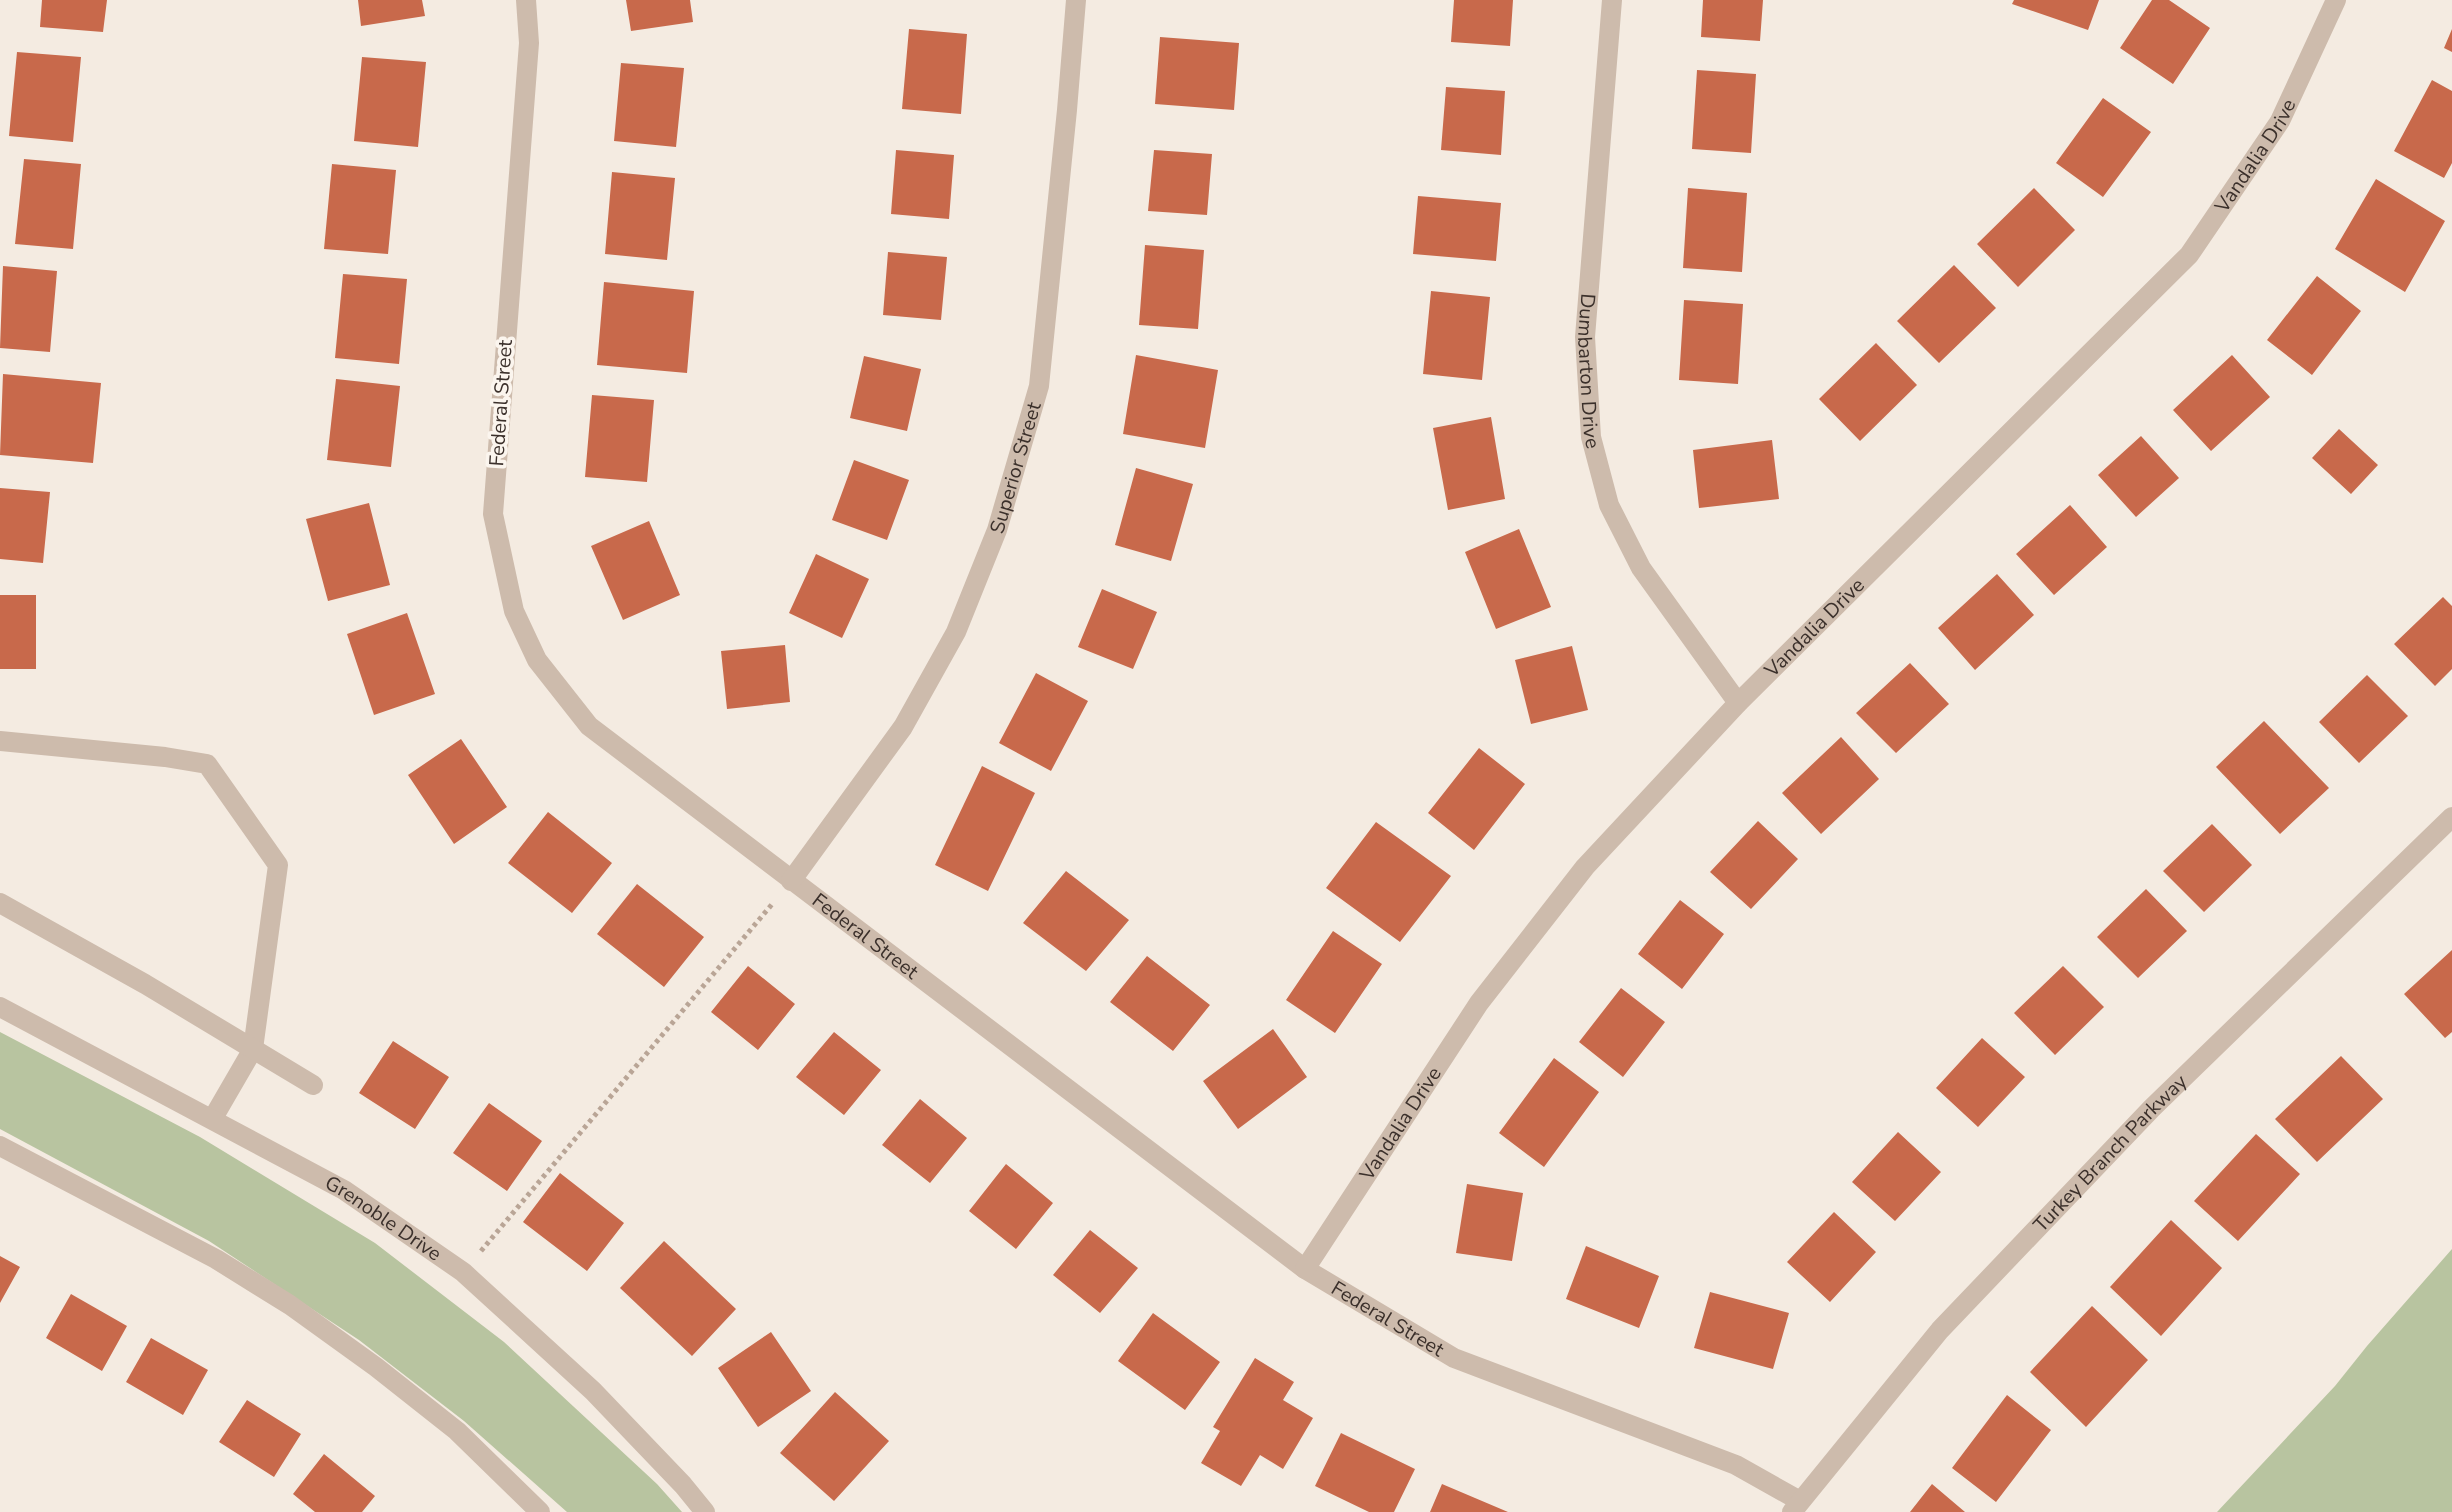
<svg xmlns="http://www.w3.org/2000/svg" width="2452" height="1512" viewBox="0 0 2452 1512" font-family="'Nunito Sans',sans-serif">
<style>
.green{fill:#b8c4a0}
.building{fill:#c8694b}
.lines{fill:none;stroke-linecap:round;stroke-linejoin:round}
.path{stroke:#b9a596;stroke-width:5;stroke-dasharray:4 4;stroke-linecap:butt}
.minor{stroke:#cdbbac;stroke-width:20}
.labels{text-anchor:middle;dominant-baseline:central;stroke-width:7;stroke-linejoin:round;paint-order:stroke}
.street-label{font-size:20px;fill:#3b302b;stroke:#fbf5ee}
</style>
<rect width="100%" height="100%" fill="#f4ebe1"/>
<path class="green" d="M0 1032 200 1137 375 1243 504 1342 657 1484 682 1512H567L464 1421 359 1340 209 1241 0 1129Z
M2452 1249V1512H2217L2335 1386 2367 1346Z"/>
<path class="building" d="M42 0H107L103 32 40 27Z
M358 0H422L425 16 361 26Z
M626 0H690L693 22 631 31Z
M1454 0H1513L1510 46 1451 42Z
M1703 0H1763L1760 41 1701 37Z
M2014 0H2099L2088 30 2012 4Z
M2152 0H2169L2210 28 2173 84 2120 48Z
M909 29 967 34 961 114 902 109Z
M2452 29V52L2444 48Z
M1160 37 1239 43 1234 110 1155 104Z
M17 52 81 57 73 142 9 136Z
M362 57 426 62 418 147 354 141Z
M621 63 684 68 676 147 614 141Z
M1697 70 1756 74 1751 153 1692 149Z
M2432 80 2452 91V163L2444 178 2394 151Z
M1446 87 1505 91 1501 155 1441 150Z
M2103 98 2151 132 2103 197 2056 163Z
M896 150 954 155 949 219 891 214Z
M1154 150 1212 154 1207 215 1148 211Z
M24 159 81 164 73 249 15 244Z
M332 164 396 170 388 254 324 249Z
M612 172 675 178 667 260 605 254Z
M2376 179 2445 221 2405 292 2335 249Z
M1688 188 1747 193 1742 272 1683 268Z
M2034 188 2075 230 2018 287 1977 244Z
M1418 196 1501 203 1496 261 1413 254Z
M1145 245 1204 250 1198 329 1139 325Z
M888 252 947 257 941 320 883 315Z
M1954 265 1996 308 1939 363 1897 321Z
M3 266 57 271 50 352 0 348Z
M343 274 407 279 399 364 335 358Z
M2317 276 2361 311 2312 375 2267 340Z
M604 282 694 291 687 373 597 365Z
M1431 291 1490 297 1482 380 1423 374Z
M1684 300 1743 304 1738 384 1679 380Z
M1876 343 1917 385 1860 441 1819 399Z
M1136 355 1218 370 1205 448 1123 434Z
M2232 355 2270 397 2211 451 2173 410Z
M864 356 921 369 907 431 850 418Z
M3 374 101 383 93 463 0 455Z
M336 379 400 386 391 467 327 460Z
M592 395 654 400 647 482 585 477Z
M1491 417 1505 499 1448 510 1433 428Z
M2339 429 2378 465 2351 494 2312 458Z
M2141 436 2179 478 2136 517 2098 475Z
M1772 440 1779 499 1699 508 1693 450Z
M854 460 909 480 887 540 832 520Z
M1136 468 1193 484 1171 561 1115 545Z
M0 488 50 492 43 563 0 559Z
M369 503 390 585 328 601 306 519Z
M2070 505 2107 547 2054 595 2016 554Z
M649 521 680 595 623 620 591 546Z
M1519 529 1551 607 1496 629 1465 552Z
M816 554 869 579 842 638 789 613Z
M1997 574 2034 615 1975 670 1938 628Z
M1102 589 1157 612 1133 669 1078 647Z
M0 595H36V669H0Z
M2443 597 2452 606V669L2435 686 2394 644Z
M407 613 435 694 374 715 347 634Z
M785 645 790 702 727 709 721 651Z
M1572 646 1588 710 1531 724 1515 660Z
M1910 663 1949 704 1896 753 1856 713Z
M1036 673 1088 701 1051 771 999 743Z
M2367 675 2408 716 2359 763 2319 722Z
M2264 721 2329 788 2280 834 2216 767Z
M1841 737 1879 779 1821 834 1782 793Z
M461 739 507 807 454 844 408 775Z
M1479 748 1525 784 1474 850 1428 813Z
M982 766 1035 793 988 891 935 865Z
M548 812 612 863 572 913 508 863Z
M1758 821 1798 859 1751 909 1710 872Z
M1376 822 1451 876 1400 942 1326 888Z
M2212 824 2252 865 2204 912 2163 871Z
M1066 871 1129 920 1086 971 1023 923Z
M637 884 704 937 664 987 597 934Z
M2146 889 2187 931 2138 978 2097 937Z
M1680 900 1724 934 1682 989 1638 954Z
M1333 931 1382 964 1335 1033 1286 1000Z
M2452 950V1032L2445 1038 2404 994Z
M1147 956 1210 1005 1173 1051 1110 1002Z
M748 966 795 1004 758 1050 711 1012Z
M2063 966 2104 1007 2055 1055 2014 1013Z
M1621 988 1665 1022 1623 1077 1579 1042Z
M1273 1029 1307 1077 1238 1129 1203 1081Z
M834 1032 881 1070 844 1115 796 1077Z
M1982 1038 2025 1077 1978 1127 1936 1088Z
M393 1041 449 1077 415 1129 359 1093Z
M2341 1056 2383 1099 2317 1162 2275 1119Z
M1554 1058 1599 1092 1544 1167 1499 1133Z
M920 1099 967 1138 930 1183 882 1145Z
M489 1103 542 1141 507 1191 453 1153Z
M1898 1132 1941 1172 1895 1221 1852 1182Z
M2256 1134 2300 1174 2238 1241 2194 1201Z
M1006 1164 1053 1203 1016 1249 969 1211Z
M560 1173 624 1223 587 1271 523 1222Z
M1467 1184 1523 1193 1512 1261 1456 1253Z
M1834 1212 1876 1252 1830 1302 1787 1262Z
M2171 1220 2222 1268 2161 1336 2110 1287Z
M1090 1230 1138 1268 1100 1313 1053 1275Z
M664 1241 736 1309 692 1356 620 1288Z
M1586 1246 1659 1276 1639 1328 1566 1299Z
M0 1256 20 1267 0 1303Z
M1710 1292 1789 1313 1773 1369 1694 1348Z
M71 1294 127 1326 102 1371 46 1338Z
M2092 1306 2148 1360 2086 1427 2030 1372Z
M1153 1313 1220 1362 1185 1410 1118 1361Z
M771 1332 811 1391 758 1427 718 1368Z
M151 1338 208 1370 183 1415 126 1382Z
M1255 1358 1294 1382 1283 1400 1313 1418 1283 1469 1260 1455 1241 1486 1201 1463 1220 1431 1213 1427Z
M835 1392 889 1441 834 1501 780 1453Z
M2007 1395 2051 1430 1996 1502 1952 1468Z
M247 1400 301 1434 274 1477 219 1442Z
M1341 1433 1415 1469 1394 1512H1369L1315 1486Z
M324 1454 375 1496 362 1512H315L293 1494Z
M1442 1484 1508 1512H1430Z
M1932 1484 1965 1512H1910Z"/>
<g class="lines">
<path class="path" d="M481 1251 773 903"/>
<g class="minor">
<path id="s1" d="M526 0 529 43 493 514 514 611 537 660 589 726 1305 1269 1454 1358 1736 1465 1800 1501"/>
<path id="s2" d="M1612 0 1585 337 1591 437 1609 505 1641 568 1738 703"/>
<path d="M0 741 165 757 207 764 278 865 253 1049 213 1118"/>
<path id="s3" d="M791 881 903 727 956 632 997 530 1039 386 1067 110 1076 0"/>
<path d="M0 903 145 984 313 1085"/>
<path id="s4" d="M0 1007 344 1190 463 1272 593 1391 683 1485 705 1512"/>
<path d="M0 1146 216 1259 290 1305 376 1367 457 1431 540 1512"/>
<path id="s5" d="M1305 1269 1479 1003 1585 867 1738 703 2189 255 2280 121 2336 0"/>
<path id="s6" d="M1792 1512 1940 1330 2152 1108 2452 817"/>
</g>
</g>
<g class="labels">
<g class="street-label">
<text stroke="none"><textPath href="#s5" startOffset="1470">Vandalia Drive</textPath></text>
<text stroke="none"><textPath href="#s2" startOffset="372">Dumbarton Drive</textPath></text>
<text transform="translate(501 403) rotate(-86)">Federal Street</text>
<text stroke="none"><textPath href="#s3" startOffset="474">Superior Street</textPath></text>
<text stroke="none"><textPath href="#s5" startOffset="822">Vandalia Drive</textPath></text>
<text stroke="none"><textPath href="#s1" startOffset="1100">Federal Street</textPath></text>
<text stroke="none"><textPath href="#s5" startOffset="174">Vandalia Drive</textPath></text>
<text stroke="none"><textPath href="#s6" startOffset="480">Turkey Branch Parkway</textPath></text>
<text stroke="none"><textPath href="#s4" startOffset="438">Grenoble Drive</textPath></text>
<text stroke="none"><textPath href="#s1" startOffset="1748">Federal Street</textPath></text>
</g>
</g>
</svg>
